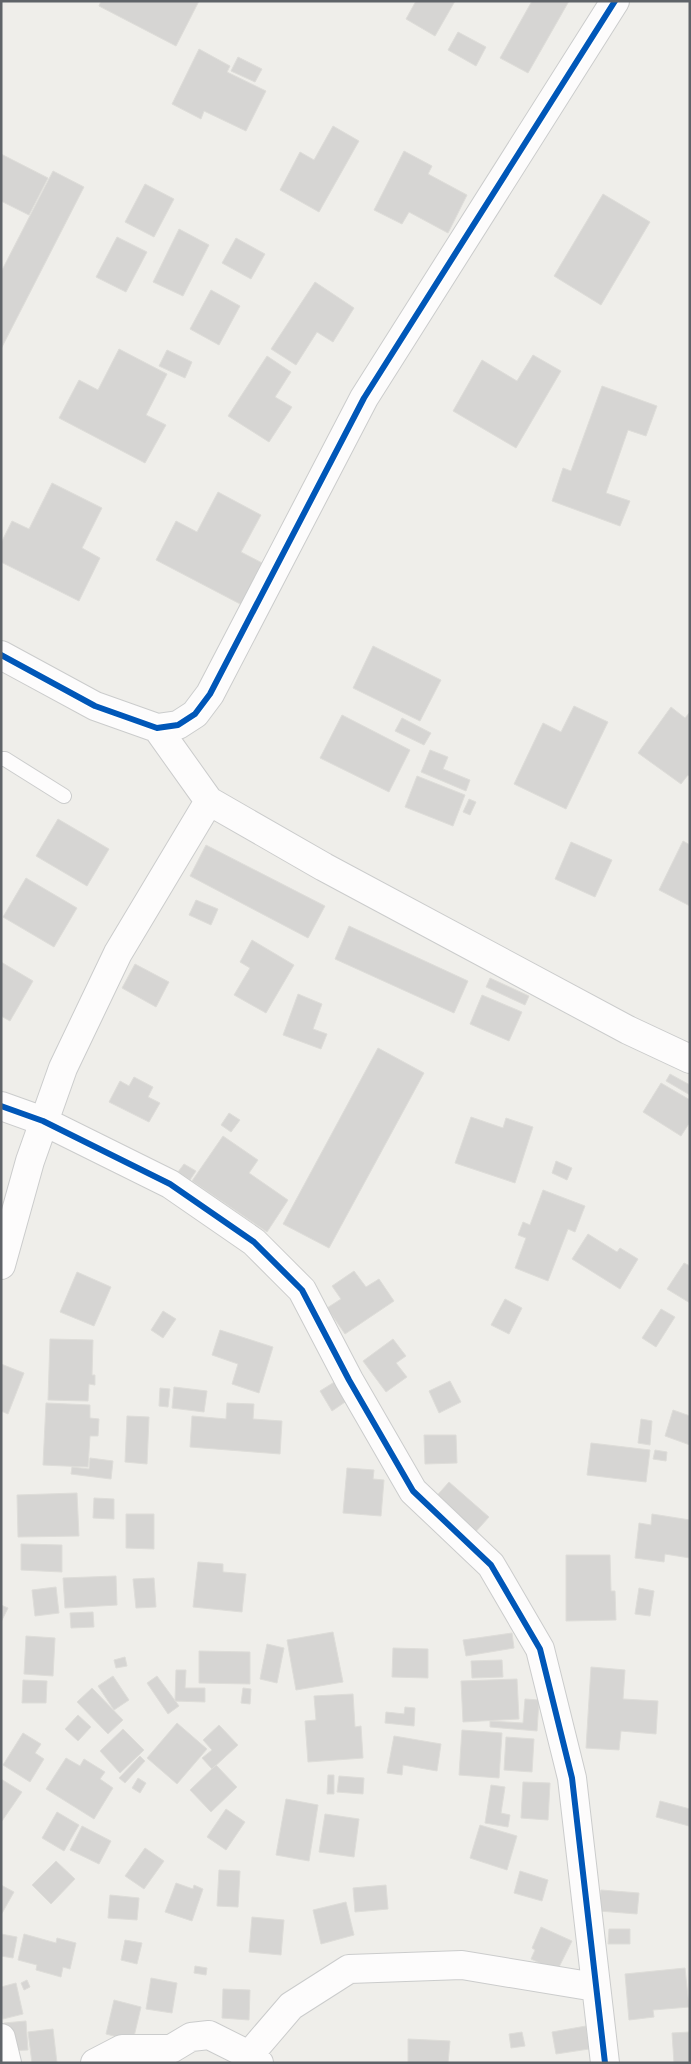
<svg xmlns="http://www.w3.org/2000/svg" width="691" height="2064" viewBox="0 0 691 2064" font-family="'Open Sans',sans-serif">
<style>
.building{fill:#d6d5d3;stroke:#deddd9}
.lines{fill:none;stroke-linecap:round;stroke-linejoin:round}
.lane-casing{stroke:#cbcccc;stroke-width:16}
.street-casing{stroke:#cbcccc;stroke-width:30}
.lane{stroke:#fdfcfc;stroke-width:14}
.street{stroke:#fdfcfc;stroke-width:28}
.cycleway-casing{stroke:#fff;stroke-width:9}
.cycleway{stroke:#0057b8;stroke-width:6}
</style>
<rect width="100%" height="100%" fill="#efeeea"/>
<path class="building" d="M101 1H199L176 46 99 6Z
M416 1H455L435 36 406 19Z
M532 1H569L528 73 500 58Z
M458 32 486 47 476 66 448 50Z
M199 49 230 66 227 72 266 91 246 131 204 111 201 119 172 104Z
M238 57 262 69 255 82 231 71Z
M333 126 359 141 319 212 280 190 300 152 314 160Z
M404 151 432 166 428 174 467 195 448 233 409 212 402 224 374 210Z
M1 154 48 178 29 215 1 201Z
M53 171 84 187 1 349V272Z
M145 184 174 199 154 237 125 222Z
M603 194 650 222 601 305 554 276Z
M179 229 209 245 183 296 153 282Z
M117 237 147 252 126 292 96 277Z
M236 238 265 254 251 279 222 263Z
M315 282 354 308 333 342 317 332 296 365 271 349Z
M211 290 240 306 219 345 190 329Z
M119 349 167 374 146 415 166 425 145 463 59 418 79 380 98 390Z
M167 350 192 362 185 378 159 366Z
M533 355 561 371 516 448 453 411 482 360 517 381Z
M267 356 291 372 275 397 292 407 269 442 228 416Z
M602 386 657 406 646 436 628 430 606 493 630 501 620 526 552 501 563 468 571 471Z
M52 483 102 508 82 548 100 558 79 601 1 562V543L12 521 29 529Z
M218 492 261 515 241 552 266 565 244 606 156 560 176 521 197 532Z
M373 646 441 680 420 721 353 688Z
M574 706 608 722 566 809 514 784 543 723 561 732Z
M671 707 685 718 690 712V776L688 775 681 784 638 753Z
M342 715 410 750 389 792 320 758Z
M402 718 431 733 424 745 395 731Z
M430 750 448 757 443 769 470 780 466 791 421 772Z
M417 776 465 795 453 826 405 807Z
M469 799 476 802 470 815 463 812Z
M58 819 109 849 87 886 36 856Z
M683 841 690 845V906L659 890Z
M571 842 612 860 595 897 555 879Z
M206 845 325 906 308 938 190 876Z
M26 878 77 908 54 947 3 917Z
M196 900 218 909 211 925 189 915Z
M349 926 468 981 454 1013 335 959Z
M252 940 294 965 266 1013 234 995 250 968 240 962Z
M1 962 33 981 10 1021 1 1016Z
M135 964 169 982 156 1007 122 988Z
M490 978 529 996 525 1005 486 987Z
M298 994 322 1004 313 1029 327 1034 321 1049 283 1035Z
M482 995 522 1012 509 1041 470 1024Z
M378 1048 424 1073 329 1248 283 1224Z
M670 1074 690 1085V1095L666 1081Z
M134 1077 153 1087 148 1097 160 1103 149 1122 109 1102 120 1081 129 1086Z
M661 1083 690 1100V1122L681 1136 643 1112Z
M229 1113 240 1120 231 1132 221 1125Z
M471 1117 503 1128 506 1118 533 1127 515 1183 455 1163Z
M223 1136 258 1160 249 1173 288 1200 267 1232 192 1181Z
M556 1161 572 1168 567 1180 552 1173Z
M184 1164 196 1171 190 1180 178 1172Z
M543 1190 585 1206 575 1232 568 1229 548 1281 515 1268 526 1238 518 1235 523 1222 530 1225Z
M588 1234 617 1252 620 1248 638 1259 620 1289 572 1259Z
M684 1263 690 1266V1303L667 1289Z
M354 1271 366 1287 379 1279 394 1301 345 1334 327 1308 341 1299 332 1286Z
M77 1272 111 1287 94 1326 60 1312Z
M505 1299 522 1308 509 1334 491 1325Z
M661 1309 675 1317 656 1347 642 1338Z
M163 1311 176 1319 163 1338 151 1330Z
M220 1330 273 1347 259 1393 232 1384 238 1364 212 1355Z
M50 1339 93 1340 92 1375H95V1385L89 1384 88 1401 48 1400Z
M393 1339 406 1356 396 1363 407 1377 386 1392 363 1361Z
M1 1364 24 1373 8 1414 1 1411Z
M336 1381 348 1400 332 1411 320 1391Z
M450 1381 461 1402 439 1413 429 1391Z
M174 1387 207 1391 204 1412 172 1408Z
M160 1388 170 1389 168 1407 159 1406Z
M46 1403 90 1405V1418L99 1419 98 1436H90L88 1467 43 1465Z
M227 1403 254 1404 253 1419 282 1421 280 1454 190 1447 192 1416 226 1419Z
M673 1410 690 1416V1445L665 1436Z
M127 1416 149 1417 147 1464 125 1462Z
M641 1419 652 1421 650 1445 638 1443Z
M424 1435H456L457 1463 425 1464Z
M591 1443 650 1450 646 1482 587 1475Z
M655 1450 667 1452 666 1461 653 1459Z
M90 1458 113 1461 111 1479 71 1474 72 1467 89 1469Z
M347 1468 374 1470 373 1479 384 1480 381 1516 343 1513Z
M449 1482 489 1517 472 1536 433 1500Z
M77 1493 79 1536 18 1537 17 1495Z
M94 1498 114 1499V1519L93 1518Z
M126 1514H154V1549L126 1548Z
M652 1514 690 1520V1558L665 1554 664 1562 635 1558 639 1523 651 1525Z
M21 1544 62 1545V1572L21 1570Z
M566 1555H610L611 1591H615L616 1620 566 1621Z
M198 1562 223 1564V1572L246 1574 242 1612 193 1607Z
M116 1576 117 1605 65 1608 63 1578Z
M154 1578 156 1607 136 1608 133 1579Z
M56 1587 59 1613 35 1616 32 1590Z
M639 1588 654 1591 650 1616 635 1614Z
M1 1605 8 1608 1 1622Z
M93 1612 94 1627 71 1628 70 1613Z
M333 1632 343 1682 296 1690 287 1640Z
M512 1633 514 1648 466 1656 463 1640Z
M26 1636 55 1638 53 1676 24 1674Z
M267 1644 284 1648 277 1683 260 1679Z
M393 1648 428 1649V1678L392 1677Z
M199 1651 250 1652V1684L199 1683Z
M125 1657 127 1666 116 1668 114 1660Z
M502 1660 503 1677 472 1678 471 1661Z
M591 1667 625 1670 623 1699 658 1701 656 1734 621 1731 619 1750 586 1748Z
M176 1670H186L185 1688H205V1702L175 1701Z
M113 1676 129 1700 114 1710 98 1686Z
M157 1676 179 1706 168 1714 147 1683Z
M517 1679 519 1719 463 1722 461 1681Z
M23 1680 47 1681 46 1703H22Z
M92 1688 123 1720 108 1734 77 1702Z
M243 1688 251 1689 250 1704 241 1703Z
M353 1694 355 1727 361 1726 363 1758 308 1762 305 1721 316 1720 314 1696Z
M525 1699 539 1700 537 1731 490 1727V1721L523 1723Z
M405 1707 415 1708 414 1726 385 1723 386 1712 404 1714Z
M78 1715 91 1727 78 1741 65 1729Z
M177 1723 207 1749 177 1784 147 1758Z
M219 1725 238 1745 212 1769 202 1758 212 1750 203 1740Z
M123 1729 144 1750 120 1773 100 1751Z
M462 1730 502 1733 499 1778 459 1775Z
M23 1733 41 1744 35 1753 44 1759 30 1782 3 1765Z
M394 1736 441 1744 437 1771 403 1765 402 1775 387 1773Z
M506 1737 534 1739 532 1772 504 1770Z
M140 1756 145 1761 125 1783 119 1778Z
M66 1758 80 1766 84 1759 105 1772 100 1779 113 1788 94 1819 46 1789Z
M216 1765 237 1787 211 1812 190 1790Z
M328 1775H334V1794H327Z
M339 1776 364 1778 363 1794 337 1792Z
M138 1778 146 1783 140 1793 132 1788Z
M1 1779 22 1792 2 1821H1Z
M523 1782 550 1783 548 1820 521 1818Z
M491 1785 505 1787 501 1813 510 1815 508 1827 485 1823Z
M286 1799 318 1805 309 1861 276 1855Z
M660 1801 690 1809 689 1826 656 1817Z
M226 1809 245 1822 226 1850 207 1837Z
M57 1812 79 1825 64 1851 42 1838Z
M325 1814 359 1819 354 1857 319 1852Z
M480 1825 517 1836 507 1870 470 1858Z
M82 1826 111 1841 99 1864 70 1850Z
M145 1848 164 1861 144 1889 125 1876Z
M56 1861 75 1879 51 1904 32 1885Z
M219 1870 240 1871 238 1907 217 1906Z
M520 1871 548 1880 542 1901 514 1893Z
M176 1883 193 1889 194 1885 203 1889 192 1921 165 1912Z
M1 1885 14 1892 1 1915Z
M386 1885 388 1909 355 1912 353 1888Z
M601 1890 639 1893 637 1914 599 1911Z
M110 1895 139 1898 137 1920 108 1918Z
M346 1902 354 1935 321 1944 313 1910Z
M252 1917 284 1920 281 1955 249 1952Z
M541 1927 572 1941 557 1971 531 1959 535 1950 532 1948Z
M609 1929H630V1944H608Z
M1 1934 17 1937 13 1958 1 1956Z
M24 1934 56 1943 57 1938 76 1943 70 1969 63 1967 61 1977 36 1970 37 1965 18 1960Z
M125 1940 142 1943 137 1964 121 1960Z
M195 1966 207 1968 206 1975 194 1973Z
M685 1968 689 2007 653 2010 654 2017 629 2020 625 1974Z
M151 1978 177 1983 172 2013 146 2009Z
M27 1980 30 1987 24 1990 21 1983Z
M16 1983 23 2014 3 2019 1 2011V1987Z
M223 1989 250 1990 249 2020 222 2018Z
M114 2000 141 2007 133 2041 106 2034Z
M26 2021 28 2050 7 2051 4 2023Z
M586 2026 589 2049 556 2054 552 2032Z
M53 2029 57 2063H32L28 2032Z
M522 2032 525 2046 511 2048 509 2034Z
M690 2032V2063H674L672 2033Z
M408 2039 450 2041 448 2063H408Z"/>
<g class="lines">
<g class="lane-casing">
<path id="lane" d="M1 759H5L64 796"/>
</g>
<g class="street-casing">
<path id="street" d="M1 655 95 706 157 728 178 725 195 714 210 694 364 398 615 1
M157 728 209 801 324 867 628 1030 690 1059
M1 1106 43 1121 170 1184 254 1242 302 1290 349 1380 413 1491 491 1565 540 1649 572 1778 605 2063
M1 1265 30 1161 63 1068 118 953 209 801
M1 2038 7 2063
M249 2055 291 2006 349 1969 462 1965 595 1987
M95 2063 122 2049H171L191 2037 209 2035 249 2055 259 2063"/>
</g>
<use href="#lane" class="lane"/>
<use href="#street" class="street"/>
<g class="cycleway-casing">
<path id="cycleway" d="M1 655 95 706 157 728 178 725 195 714 210 694 364 398 615 1
M1 1106 43 1121 170 1184 254 1242 302 1290 349 1380 413 1491 491 1565 540 1649 572 1778 605 2063"/>
</g>
<use href="#cycleway" class="cycleway"/>
</g>
<rect width="691" height="2064" fill="none" stroke="#5f6368" stroke-width="5"/>
</svg>
